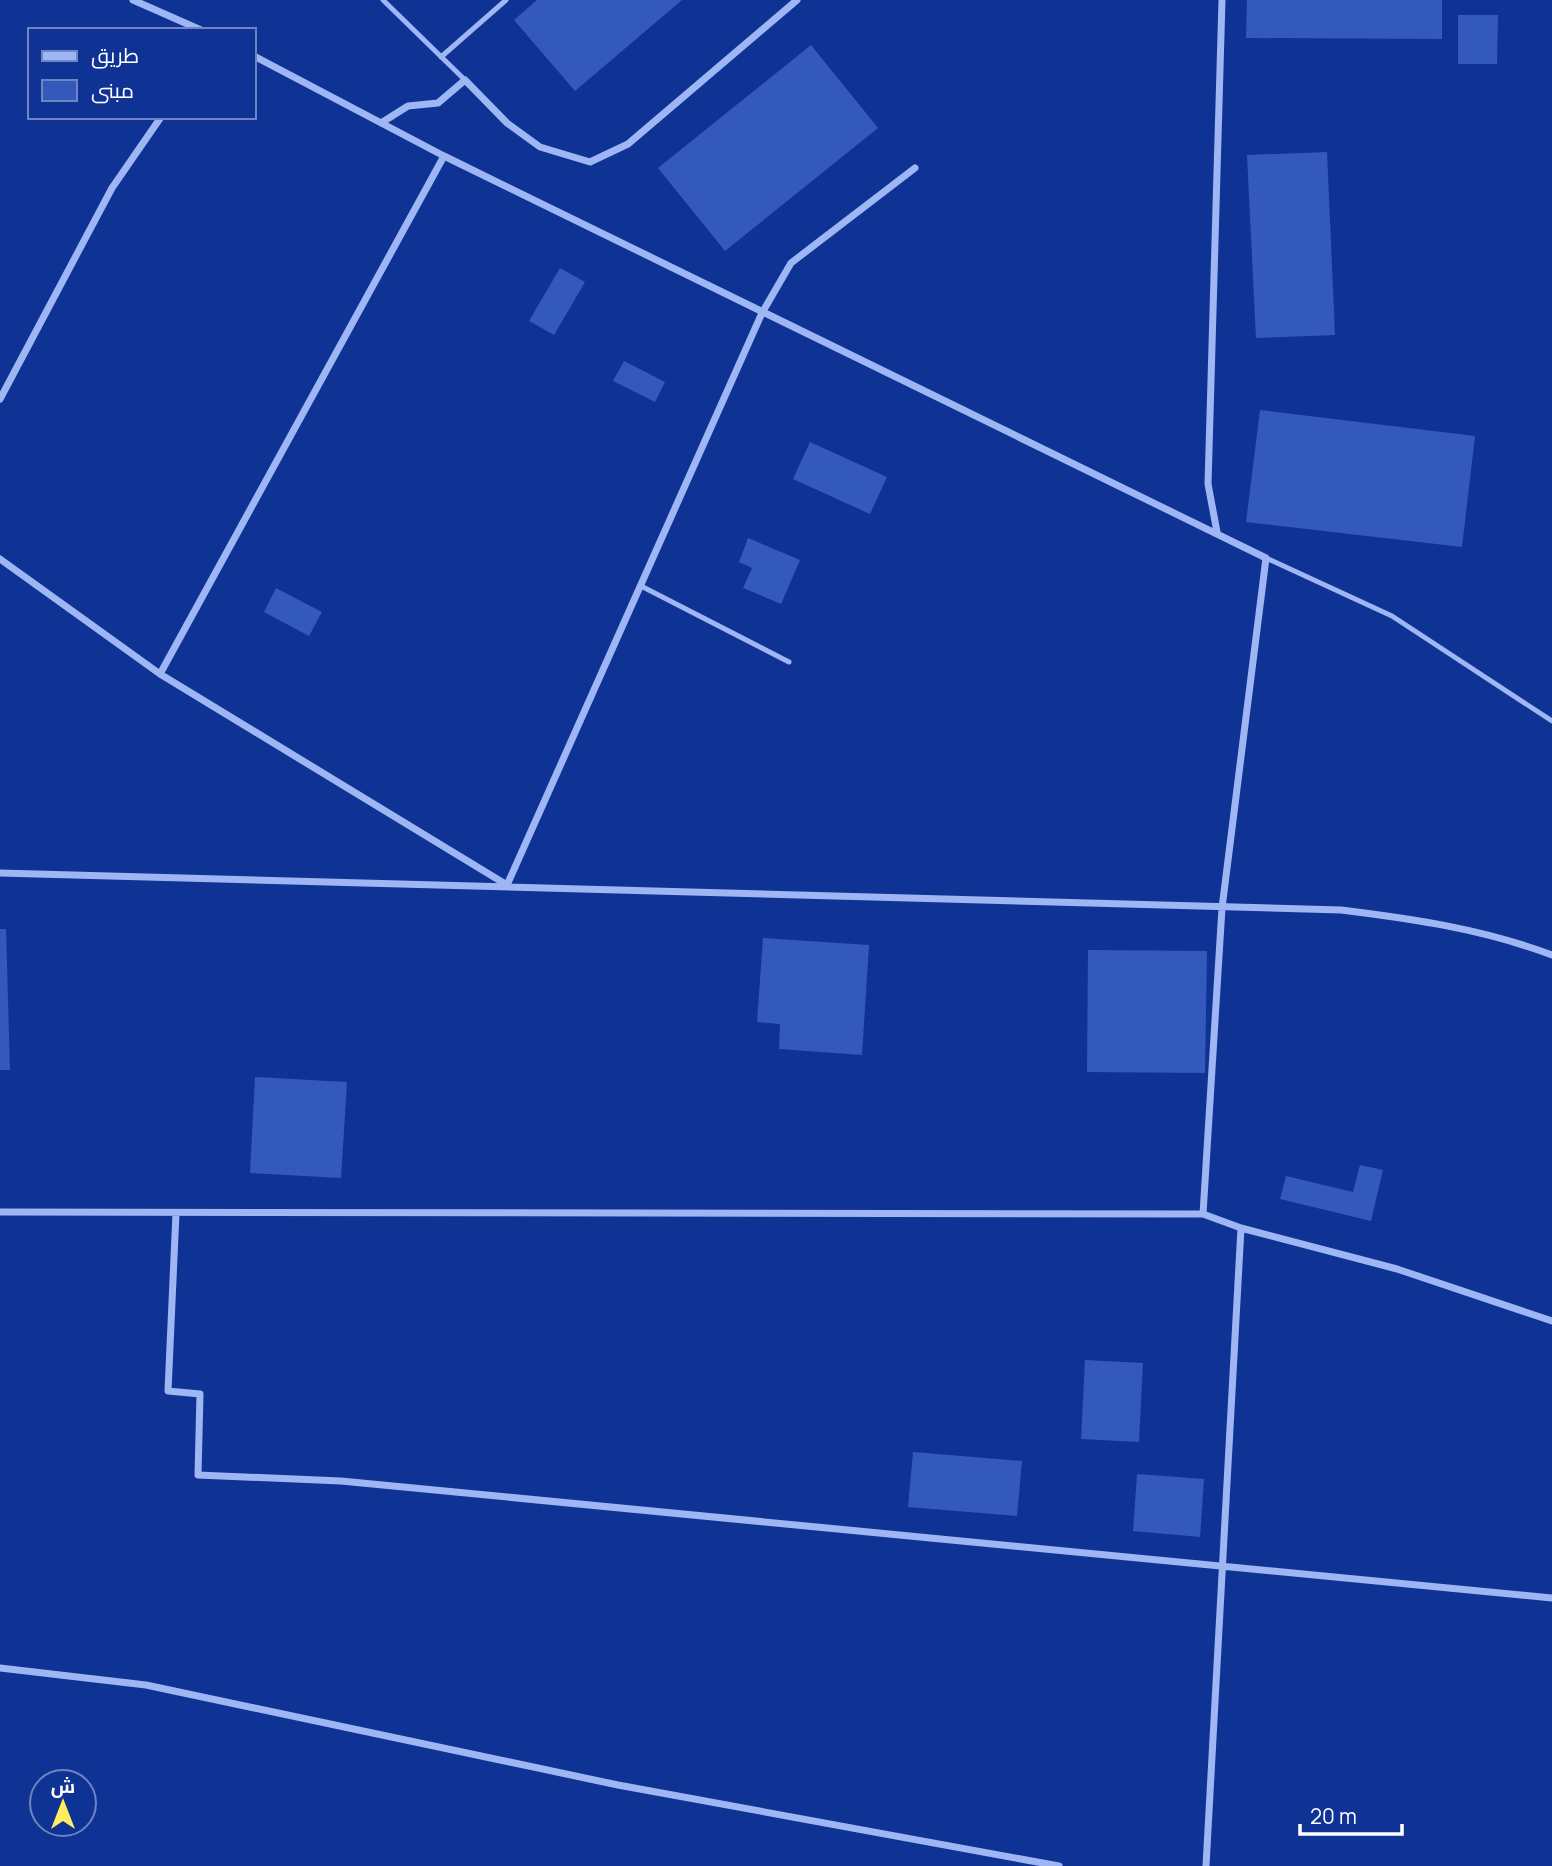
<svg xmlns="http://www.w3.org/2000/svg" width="1552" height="1866" viewBox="0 0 1552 1866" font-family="Manrope,Cairo,sans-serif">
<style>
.building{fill:#3459bc}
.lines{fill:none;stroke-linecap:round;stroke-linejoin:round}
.lane{stroke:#9eb6f4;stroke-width:5}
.street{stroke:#9eb6f4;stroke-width:7}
</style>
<rect width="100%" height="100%" fill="#0f3395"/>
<path class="building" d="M537 0H682L575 91 514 20Z
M1247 0H1442V39L1246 38Z
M1458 15H1498L1497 64H1458Z
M811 45 878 128 725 251 658 168Z
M1327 152 1335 335 1256 338 1247 155Z
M560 268 585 282 554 335 529 321Z
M624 361 665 382 655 402 613 381Z
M1260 410 1475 436 1462 547 1246 522Z
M810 442 887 477 870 514 793 479Z
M748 538 800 560 781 604 743 588 752 568 739 562Z
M276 588 322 612 309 636 264 612Z
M0 929H6L10 1070H0Z
M763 938 869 945 862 1055 779 1049 780 1024 757 1022Z
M1088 950 1207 951 1205 1073 1087 1072Z
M255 1077 347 1082 341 1178 250 1173Z
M1360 1165 1383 1170 1371 1221 1280 1199 1286 1176 1353 1192Z
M1085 1360 1143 1363 1139 1442 1081 1439Z
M913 1452 1022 1461 1017 1516 908 1507Z
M1137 1474 1204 1479 1200 1537 1133 1531Z"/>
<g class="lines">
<path class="lane" d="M383 0 465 80
M441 57 506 0
M1266 558 1392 616 1552 721
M641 586 789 662"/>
<path class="street" d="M133 0 201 30
M254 56 444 156 1266 558 1222 908 1203 1214
M381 123 408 106 438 103 465 80 507 123 540 147 590 162 628 144 797 0
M0 399 112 188 161 117
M1217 532 1208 484 1222 0
M0 559 160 674 507 885 762 313 791 263 915 168
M160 674 444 156
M0 873 1341 910C1414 919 1483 929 1552 955
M0 1212 1203 1214 1241 1228 1397 1269 1552 1321
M176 1213 168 1391 200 1394 198 1475 341 1481 1552 1598
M0 1668 146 1685 618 1785 1059 1866
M1206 1866 1241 1228"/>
</g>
<rect x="28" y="28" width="228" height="91" fill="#0f3395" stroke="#6f85bf" stroke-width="2"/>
<rect x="42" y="51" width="35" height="10" fill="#9eb6f4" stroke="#6f85bf" stroke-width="2"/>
<text x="91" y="63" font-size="21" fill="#ffffff">طريق</text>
<rect x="42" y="80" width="35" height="21" fill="#3459bc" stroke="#6f85bf" stroke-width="2"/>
<text x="91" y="98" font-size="21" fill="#ffffff">مبنى</text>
<g transform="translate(63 1803)"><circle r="33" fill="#0f3395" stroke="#6f85bf" stroke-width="2"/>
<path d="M0-5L12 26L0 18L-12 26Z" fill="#ffec61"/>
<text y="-10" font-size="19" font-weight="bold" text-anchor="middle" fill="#ffffff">ش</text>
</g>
<path d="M1300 1824v10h102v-10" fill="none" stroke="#ffffff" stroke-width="3.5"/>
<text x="1310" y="1824" font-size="21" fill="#ffffff" stroke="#0f3395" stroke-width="5" paint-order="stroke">20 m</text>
</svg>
